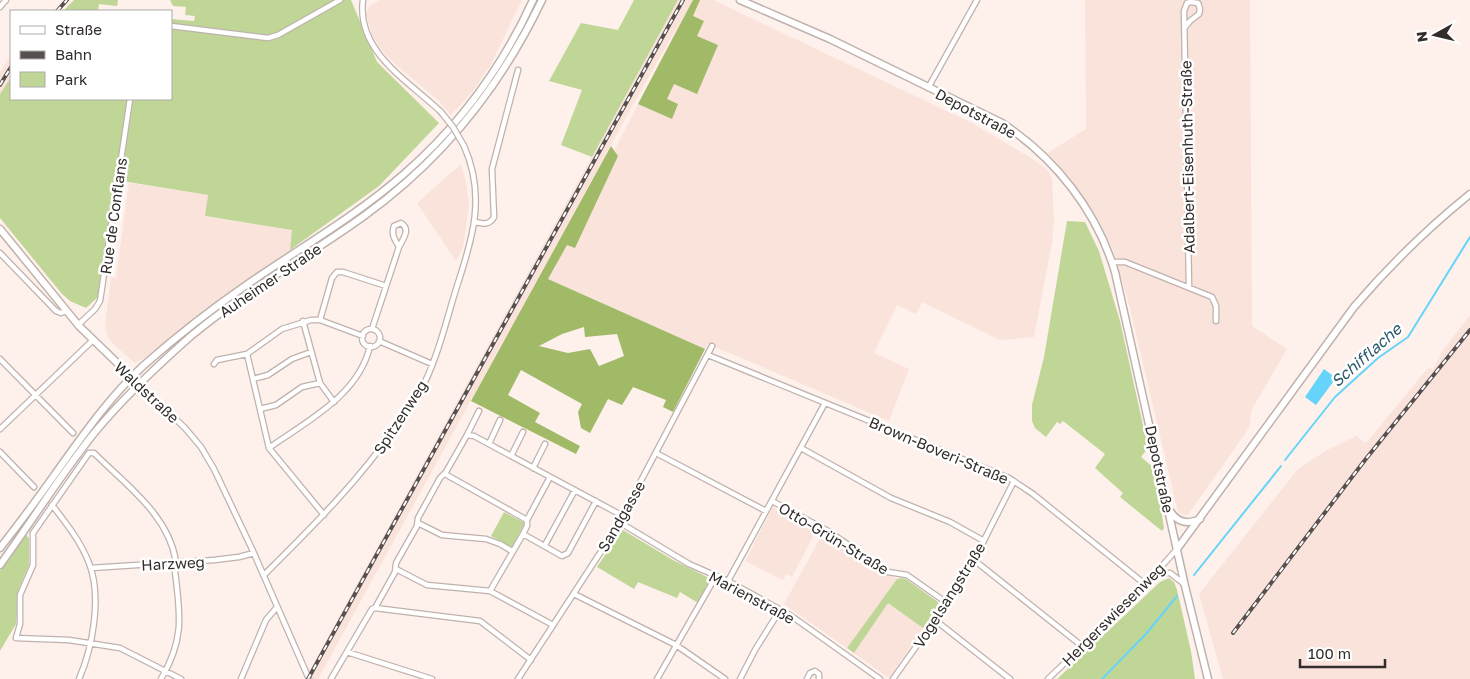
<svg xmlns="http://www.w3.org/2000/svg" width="1470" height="679" viewBox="0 0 1470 679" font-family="'Golos Text',sans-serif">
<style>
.built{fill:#f9e3db}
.green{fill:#c0d697}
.forest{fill:#a0ba67;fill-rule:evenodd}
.water{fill:#66d4fa}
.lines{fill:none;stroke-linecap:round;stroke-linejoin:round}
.stream{stroke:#66d4fa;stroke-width:2}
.minor-casing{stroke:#bfb2ad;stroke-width:7}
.secondary-casing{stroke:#bfb2ad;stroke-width:9}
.minor{stroke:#fff;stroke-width:4.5}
.secondary{stroke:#fff;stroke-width:6}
.rail-casing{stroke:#57504e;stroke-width:4}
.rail{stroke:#fff;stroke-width:2;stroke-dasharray:5.5;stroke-linecap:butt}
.minor-bridge-casing{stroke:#bfb2ad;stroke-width:7;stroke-linecap:butt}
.minor-bridge{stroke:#fff;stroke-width:4.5}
.labels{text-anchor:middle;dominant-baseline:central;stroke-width:5;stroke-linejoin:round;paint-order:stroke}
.street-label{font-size:15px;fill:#322d2b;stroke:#fff}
.water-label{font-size:16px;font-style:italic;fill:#2c5a6b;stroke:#fff}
</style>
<rect width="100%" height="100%" fill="#fef0eb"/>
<path class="built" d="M380 0H522L490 66 473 91 451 115 439 101 395 64 383 52 373 37 366 15 369 6Z
M678 0H713L970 122 1031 158 1048 170 1052 179 1054 222 1052 243 1034 337 1000 340 922 302 916 314 897 305 874 353 909 369 889 421 708 344 705 349 548 279 567 244 575 248 617 156 615 149 685 13 623 123 318 679H305Z
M1085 0H1250L1252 326 1287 349 1252 409 1249 428 1187 516 1178 512 1129 304 1114 252 1097 217 1078 189 1048 153 1086 129Z
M11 55V77L0 94V72Z
M461 164 465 178 469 203 463 247 456 261 417 203Z
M129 183 208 195 206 217 293 230 290 250 201 313 147 356 135 363 112 343 107 335 105 326 111 277 116 278Z
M1470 315V679H1223L1199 594 1298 469 1329 449 1356 436 1366 443 1428 368 1433 369 1443 350Z
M773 507 816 530 792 577 786 574 783 580 745 561Z
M823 533 897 579 847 648 784 604Z
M888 602 923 628 889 678 854 653Z"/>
<path class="green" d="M74 0H118L117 6 99 4 98 11H63Z
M170 0H351L377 62 439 123 379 186 290 250 292 230 205 216 208 195 116 180 99 296 86 308 70 301 62 294 0 218V94L11 77V99H171V19L194 21 195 16 185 15 186 7 173 6Z
M634 0H678L592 157 561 145 582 90 549 81 581 23 618 30Z
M1067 221 1085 222 1099 251 1120 321 1148 448 1141 457 1154 468 1164 528 1162 531 1120 497 1123 493 1095 468 1105 454 1063 421 1060 424 1057 422 1046 437 1035 428 1032 421V405L1044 357Z
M504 512 525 523 512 547 491 536Z
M623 530 673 560 709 578V583L698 603 680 592 677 598 638 582 634 589 597 567 621 531Z
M26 535 29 538V565L19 588 16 624 0 651V571Z
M901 578 906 579 938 602 939 607 923 628 888 603 854 653 847 648 897 579Z
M1169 578 1174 582 1177 590 1191 651 1195 679H1057L1160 582Z"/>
<path class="forest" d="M693 0H700L693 16 704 21 697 36 718 45 697 94 674 84 667 99 678 104 672 119 638 104Z
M611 146 618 156 575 248 567 245 548 279 705 349 673 412 663 407 666 400 633 387 622 405 608 399 590 433 581 428 578 412 582 404 521 370 508 395 540 413 535 422 580 446 576 454 471 401ZM584 327 585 337 617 334 624 356 599 366 590 349 568 353 539 346 562 334Z"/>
<path class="water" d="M1324 369 1336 378 1316 405 1305 397Z"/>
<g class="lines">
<path class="stream" d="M1285 460 1335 397 1378 358 1408 337 1470 237
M1194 575 1281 466
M1102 679 1146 634 1177 596"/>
<g class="minor-casing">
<path id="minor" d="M363 0C356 52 409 81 441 112
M0 7 6 0
M171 26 268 38 278 35 340 0
M1185 27 1190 21 1199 14 1200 9 1198 3 1190 2 1187 3 1184 11 1189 287
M928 88 977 0
M475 222C483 224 490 225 494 217L492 169 518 70
M0 253 56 311 61 313 66 311
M1112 262H1125L1212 297 1216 306V321
M320 320 332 278 337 272H343L386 286
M303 321 320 383 334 402
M78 325 95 309 100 301 130 99
M372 329 399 247C395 240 391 235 394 226L401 223C411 229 403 239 399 247
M362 338a9 9 0 1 1 18 0a9 9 0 1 1-18 0Z
M379 341 432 364
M247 354 269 448 324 515
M708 355 1009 478 1033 494 1146 585
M0 359 73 433
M214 364 217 360 247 354 282 329 311 320H320L363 336
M253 379 268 375 292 359 311 352
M139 384 185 428 201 447 214 469 252 549 309 679
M260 409 276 405 302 387 320 383
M0 429 93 340
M467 435 479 411
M489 444 500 420
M269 448C307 421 359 395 370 346
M801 448 891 498 950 522 984 541
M0 452 34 487
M656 453 766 511
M511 456 523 432
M533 468 545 444
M445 474 527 520
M772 501 828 531 888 572 907 575 947 603
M52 505C66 523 81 542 89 563 102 596 93 647 79 679
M619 522 689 564 728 581 790 615 880 679
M418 523 442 535 486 539 500 544 512 551
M523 534 562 556 568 553 596 501
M545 545 575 490
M974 560 1082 646
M176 562C169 515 126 485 94 453H89L33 533V565L20 595V624L16 638 69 640 120 648 181 679
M91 568 214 560 239 557 254 553
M396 569 427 585 490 591 553 625
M264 575C311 528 357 483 395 428 405 413 416 399 424 384 439 353 447 318 457 286 473 238 486 195 464 146
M1153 578 1163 573H1170L1183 583
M728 581 825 403
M490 591 523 534 527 526V520L550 477
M574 594 676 645 725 679
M375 608 395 572 396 563 417 526 418 518 440 478 446 472 467 435 474 436 623 516
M935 620 1010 679
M347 652 432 679
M161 679C187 635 179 610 174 562
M241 679 266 620 277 607
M331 679 372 609 375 608 480 621 531 660
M518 679 615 530 712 346
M657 679 716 576
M740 679 755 650 780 610
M807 679 810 673 815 671 819 674V679
M893 679 947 603 974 560 1014 481
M1048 679 1137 594 1177 549"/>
</g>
<g class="secondary-casing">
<path id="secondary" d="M740 0 830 39 1002 123C1055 158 1097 211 1115 272L1185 586 1208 679
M0 229 79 326 139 384
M1170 511C1177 522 1188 525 1200 519
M0 548C18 525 36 501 53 477 81 438 109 397 144 365 176 337 210 310 245 286 298 249 355 217 404 174 459 126 503 66 533 0
M1177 549 1354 307C1389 266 1428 228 1470 194
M0 565C32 521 61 474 95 432 124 397 157 366 191 336 245 291 307 257 364 216 443 159 500 88 542 0"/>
</g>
<use href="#minor" class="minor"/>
<use href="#secondary" class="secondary"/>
<g class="rail-casing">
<path id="rail" d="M57 11 67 0
M0 85 11 67
M1233 633 1365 460 1470 330
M308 679 683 0"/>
</g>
<use href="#rail" class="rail"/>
<g class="minor-bridge-casing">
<path id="minor-bridge" d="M441 112 453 127 464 146"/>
</g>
<use href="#minor-bridge" class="minor-bridge"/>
</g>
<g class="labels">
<g class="street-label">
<text transform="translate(976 113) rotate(28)">Depotstraße</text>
<text transform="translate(1187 157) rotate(-91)">Adalbert-Eisenhuth-Straße</text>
<text transform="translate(113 216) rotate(-82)">Rue de Conflans</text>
<text transform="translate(270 280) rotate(-34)">Auheimer Straße</text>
<text transform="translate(147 392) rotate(43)">Waldstraße</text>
<text transform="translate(400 417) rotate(-57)">Spitzenweg</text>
<text transform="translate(939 450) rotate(23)">Brown-Boveri-Straße</text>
<text transform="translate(1160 469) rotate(78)">Depotstraße</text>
<text transform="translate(621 516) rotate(-60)">Sandgasse</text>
<text transform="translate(834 538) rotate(31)">Otto-Grün-Straße</text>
<text transform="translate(173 563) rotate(-3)">Harzweg</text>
<text transform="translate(949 595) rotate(-58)">Vogelsangstraße</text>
<text transform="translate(752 597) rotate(28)">Marienstraße</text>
<text transform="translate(1113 614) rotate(-45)">Hergerswiesenweg</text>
</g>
<g class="water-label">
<text transform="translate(1366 355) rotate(-41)">Schifflache</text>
</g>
</g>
<rect x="10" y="10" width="162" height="90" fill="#ffffff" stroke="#adabaa"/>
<rect x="20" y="26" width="25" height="8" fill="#ffffff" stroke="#adabaa"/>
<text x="55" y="35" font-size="15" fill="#322d2b">Straße</text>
<rect x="20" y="51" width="25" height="8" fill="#57504e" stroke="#adabaa"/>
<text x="55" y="60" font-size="15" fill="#322d2b">Bahn</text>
<rect x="20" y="72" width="25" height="15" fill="#c0d697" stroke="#adabaa"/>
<text x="55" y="85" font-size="15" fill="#322d2b">Park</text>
<g transform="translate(1435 35) rotate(262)" stroke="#ffffff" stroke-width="4" paint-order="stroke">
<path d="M0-4L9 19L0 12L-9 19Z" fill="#322d2b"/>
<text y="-8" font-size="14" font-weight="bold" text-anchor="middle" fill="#322d2b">N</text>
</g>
<path d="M1300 659v8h85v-8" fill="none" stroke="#322d2b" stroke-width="2.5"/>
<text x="1308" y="659" font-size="15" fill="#322d2b" stroke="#ffffff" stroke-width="4" paint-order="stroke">100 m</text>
</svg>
